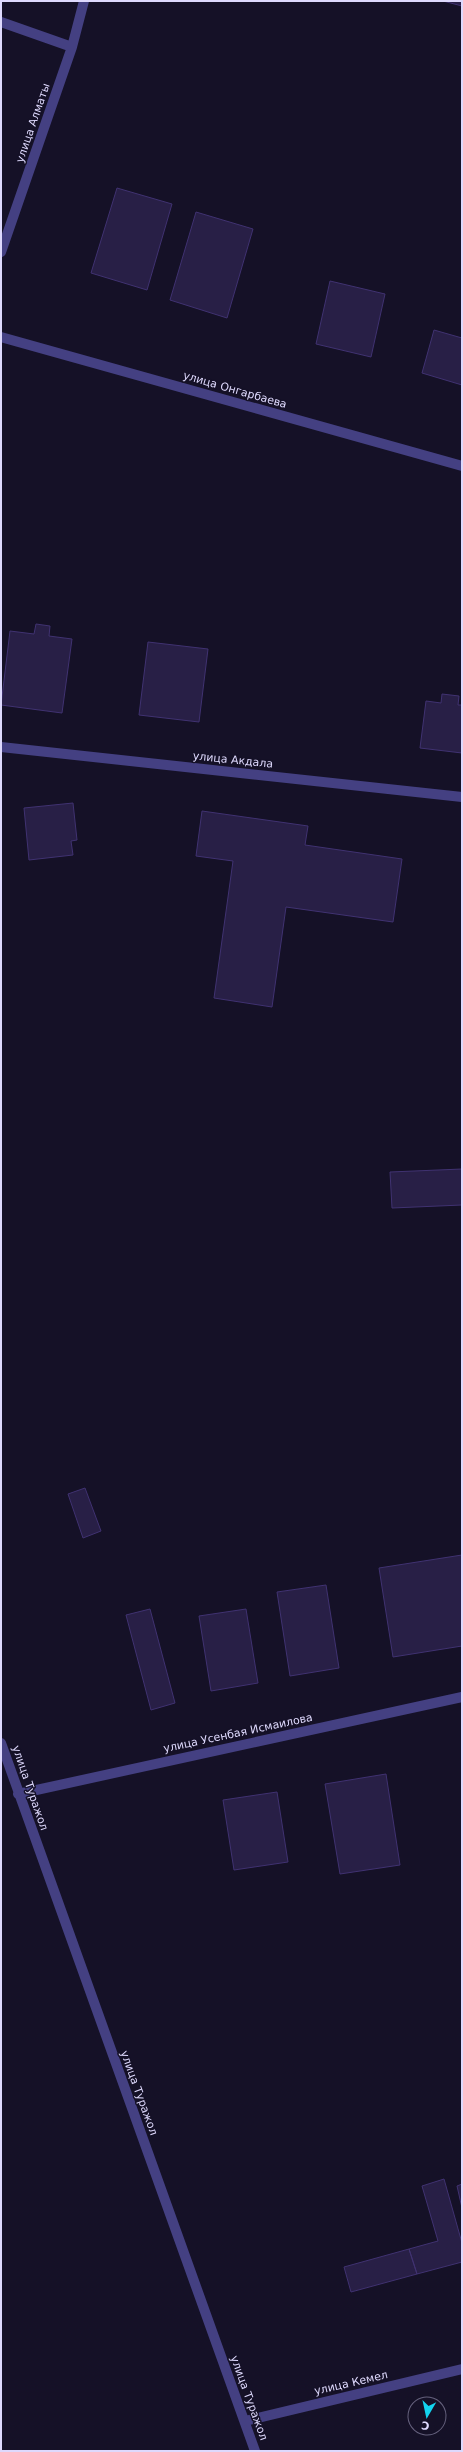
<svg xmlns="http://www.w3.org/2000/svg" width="463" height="2452" viewBox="0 0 463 2452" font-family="'DejaVu Sans',sans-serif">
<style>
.building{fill:#281f46;stroke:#403271}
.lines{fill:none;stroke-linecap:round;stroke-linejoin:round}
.street{stroke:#444082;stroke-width:10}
.labels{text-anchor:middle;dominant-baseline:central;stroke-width:3;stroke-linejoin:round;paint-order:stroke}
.street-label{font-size:11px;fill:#ded9fd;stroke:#151127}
</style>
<rect width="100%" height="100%" fill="#151127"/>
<path class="building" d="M443 1H462V6Z
M117 188 172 204 147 290 91 273Z
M196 212 253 229 227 318 170 300Z
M330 281 385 294 371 357 316 344Z
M434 330 462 338V385L422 373Z
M36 624 50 626 49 636 72 639 62 713 1 705 10 631 34 634Z
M148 642 208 649 199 722 139 715Z
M442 694 459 696 458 705H462V753L420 748 426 701 441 703Z
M73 803 77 840 71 841 73 855 29 860 24 808Z
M202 811 308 826 305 845 402 859 393 922 286 907 272 1007 214 998 233 861 196 856Z
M462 1169V1205L392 1208 390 1172Z
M85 1488 101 1531 83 1538 68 1494Z
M462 1555V1646L393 1657 379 1568Z
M326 1585 339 1668 290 1676 277 1592Z
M150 1609 175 1703 151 1710 126 1615Z
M246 1609 258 1683 211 1691 199 1616Z
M386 1774 400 1865 340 1874 325 1784Z
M277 1792 288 1862 234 1870 223 1800Z
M444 2179 462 2243V2262L417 2274 409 2249 438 2241 422 2186Z
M462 2184V2208L457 2186Z
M409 2249 417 2274 351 2292 344 2267Z"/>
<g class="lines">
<path class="street" d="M1 22 72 47
M1 252 72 47 84 1
M1 337 462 466
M1 747 462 797
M1 1743 255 2451
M18 1794 462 1697
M245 2421 462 2369"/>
</g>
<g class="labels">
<g class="street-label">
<text transform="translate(33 123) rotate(-71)">улица Алматы</text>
<text transform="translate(235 390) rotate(16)">улица Онгарбаева</text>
<text transform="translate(233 760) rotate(6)">улица Акдала</text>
<text transform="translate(238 1733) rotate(-12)">улица Усенбая Исмаилова</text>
<text transform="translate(30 1788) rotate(71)">улица Туражол</text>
<text transform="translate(139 2093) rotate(70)">улица Туражол</text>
<text transform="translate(351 2383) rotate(-13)">улица Кемел</text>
<text transform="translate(249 2398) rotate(70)">улица Туражол</text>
</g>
</g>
<rect width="463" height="2452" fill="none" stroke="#ded9fd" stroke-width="4"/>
<g transform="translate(427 2416) rotate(189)"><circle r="19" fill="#151127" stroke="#65617d"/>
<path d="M0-3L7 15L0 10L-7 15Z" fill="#13d4ef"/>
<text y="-6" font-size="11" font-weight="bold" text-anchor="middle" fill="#ded9fd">С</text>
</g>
</svg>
